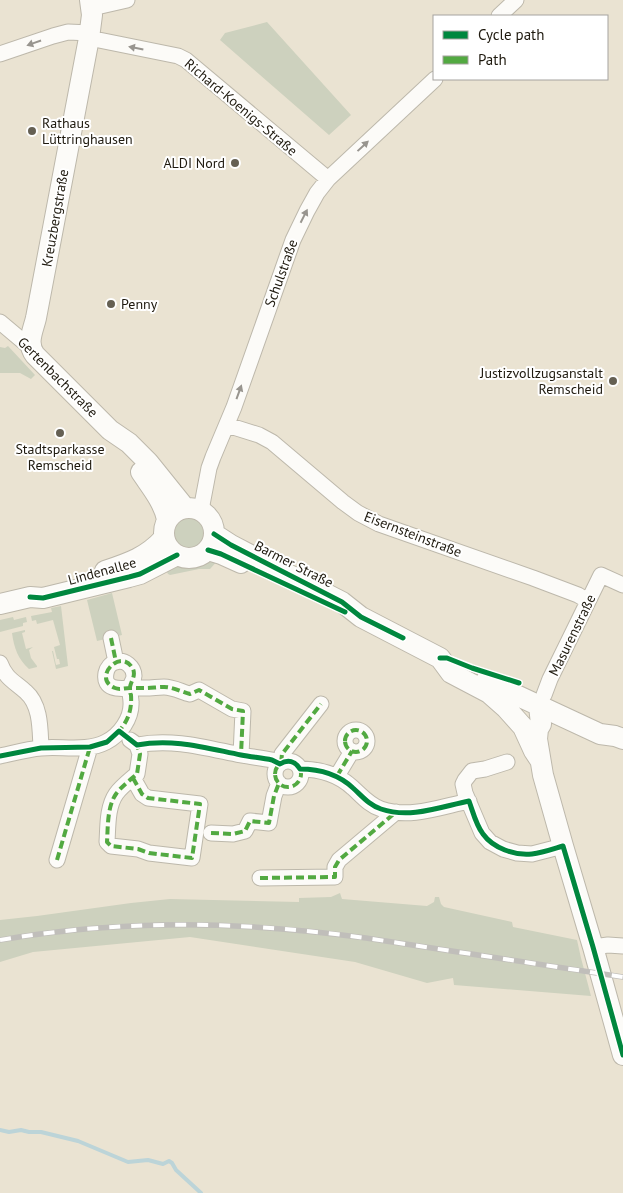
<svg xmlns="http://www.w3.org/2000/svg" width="623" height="1193" viewBox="0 0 623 1193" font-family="'PT Sans',sans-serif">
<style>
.green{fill:#cdd1be}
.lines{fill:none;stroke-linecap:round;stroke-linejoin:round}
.stream{stroke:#bcd4d8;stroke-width:4}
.minor-casing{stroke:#bdb8ab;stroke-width:17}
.major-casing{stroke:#bdb8ab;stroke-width:22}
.minor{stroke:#fcfbf8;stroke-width:15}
.major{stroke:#fcfbf8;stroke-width:20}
.rail-casing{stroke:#c0beba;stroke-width:5.5}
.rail{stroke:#fff;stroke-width:4;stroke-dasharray:11;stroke-linecap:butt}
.quiet{stroke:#52a941;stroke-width:4;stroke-dasharray:8 4;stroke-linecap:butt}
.cycleway-casing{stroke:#fff;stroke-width:8}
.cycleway{stroke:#00873e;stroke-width:5}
.oneway{fill:#98958f}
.poi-dot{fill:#656053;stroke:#fff;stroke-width:2}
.labels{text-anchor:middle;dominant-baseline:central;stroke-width:4;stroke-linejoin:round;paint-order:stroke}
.street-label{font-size:14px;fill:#1e190e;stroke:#fff}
.poi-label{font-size:14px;fill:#1e190e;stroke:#fff;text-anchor:start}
</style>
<rect width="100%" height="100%" fill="#eae3d2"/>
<path class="green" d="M267 22 351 115 329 135 220 40 225 33Z
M8 346 35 375 31 379 20 373H0V347L5 348Z
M172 533a17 17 0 1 1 34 0a17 17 0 1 1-34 0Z
M220 558 210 569H199L170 575 168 574 163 565 177 562 193 563 206 559Z
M112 593 122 635 97 641 87 600Z
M61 606 68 666 56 669 52 651H53L56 665 60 664 59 659H57L54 647 60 645 53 620 37 624 36 620 32 621 31 616 52 612 51 608Z
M13 617 14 620 26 617 27 622 23 623V626L0 632V620Z
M25 630V632L22 633 26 649 33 647 29 650 31 658 37 666V667L29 669C18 659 14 648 12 633Z
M340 893 342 899 427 906 434 902 435 897H439L441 904 444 907 512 922 513 927 577 940 581 958 591 996 454 985 453 978 427 983 355 962 190 937 33 952 0 962V920L37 916 131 903 170 899 299 902V898L331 897Z"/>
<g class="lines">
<path class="stream" d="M0 1130 9 1132 21 1130 29 1132H41L78 1141 128 1162 148 1160 163 1164 169 1161 172 1163 176 1170 201 1193"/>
<g class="minor-casing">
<path id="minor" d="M92 8 127 0
M499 16 516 0
M89 38 178 56 186 60 328 179
M0 54 53 36 68 32 90 33
M0 322 31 348
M227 425 259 435 272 442 343 502 358 513 379 524 533 578 578 595 588 601
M201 510 209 468 213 457 234 407 293 240 307 211 317 193 328 179 435 79
M111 638 116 662
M0 663C6 679 14 681 26 692 41 705 40 730 41 748
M544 695 550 679 601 575 623 585
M345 741a11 11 0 1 1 22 0a11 11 0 1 1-22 0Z
M130 740 137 745C173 738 206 748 241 755 252 757 262 758 272 760L280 764
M0 756C14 753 28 749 41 748 62 746 87 752 106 742 120 735 132 718 131 702 131 697 129 692 130 687 131 683 134 680 134 676 134 667 125 659 116 662 111 663 107 668 106 673 103 690 119 689 130 688 135 688 140 688 145 688 152 688 158 687 164 687 173 687 182 692 190 694L199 690 232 709 243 711 241 755
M275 774a13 13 0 1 1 26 0a13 13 0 1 1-26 0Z
M507 762 485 769 472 771 465 780 463 784 465 793 482 833 490 842 503 849 517 853 532 854 563 846
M281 763 282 754 321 704
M300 769C321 769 338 774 353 788 362 796 369 805 381 809 410 819 440 807 469 801
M337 776 352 751
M133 778 142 794 148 798 200 804 192 858 149 853 138 849 111 846 107 842C108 827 107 807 116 794 121 787 130 780 137 774L140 754 137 745
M211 833 233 834 245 831 250 821 269 823 274 796 279 783
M57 860 90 747
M260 878 335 877V867L339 860 396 812
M593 947 608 945 623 946"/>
</g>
<g class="major-casing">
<path id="major" d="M90 0 92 15 89 38 36 318C33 331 26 343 35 355L110 430 129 443 148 462 185 508
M141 472C151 487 163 501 167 519
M164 533a25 25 0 1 1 50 0a25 25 0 1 1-50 0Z
M214 534 231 545 260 560 342 602 361 617 440 658 451 673 489 693 506 708 523 727 534 751 540 760
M208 550 221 554 241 563
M105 571C129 563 147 557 164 538
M0 604 30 597 43 598 129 577 140 574 177 555
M486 681 600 734 615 736 623 739
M539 706 541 724 538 729 537 739 543 775 563 846 593 947 623 1055"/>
</g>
<use href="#minor" class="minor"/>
<use href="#major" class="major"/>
<g class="rail-casing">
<path id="rail" d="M0 940C124 919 242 921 366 938L623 977"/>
</g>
<use href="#rail" class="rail"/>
<path class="quiet" d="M111 638 116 662
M345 741a11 11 0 1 1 22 0a11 11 0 1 1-22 0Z
M117 733C128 722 132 710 131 695 130 694 130 689 130 687 131 681 136 676 133 669 121 646 91 679 115 688 120 690 124 688 130 688 135 688 140 688 145 688 151 688 158 687 164 687 173 687 182 692 190 694L199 690 232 709 243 711 241 755
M275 774a13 13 0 1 1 26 0a13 13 0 1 1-26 0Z
M281 763 282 754 321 704
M337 776 352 751
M133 778 142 794 148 798 200 804 192 858 149 853 138 849 111 846 107 842C108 827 107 807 116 794 121 787 130 780 137 774L140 754 137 745
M211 833 233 834 245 831 250 821 269 823 274 796 279 783
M57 860 90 747
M260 878 335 877V867L339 860 396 812"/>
<g class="cycleway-casing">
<path id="cycleway" d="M214 534 231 545 260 560 342 602 361 617 403 638
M208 550 221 554 345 612
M30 597 43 598 129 577 140 574 177 555
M440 658H447L472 668 519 683
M0 756 41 748 90 747 107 742 119 731 137 745C173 738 206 748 241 755 252 757 262 758 272 760L280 764C288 759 295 761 300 769 321 769 338 774 353 788 362 796 369 805 381 809 410 819 440 807 469 801 473 812 476 825 483 834 493 848 515 856 532 854 542 853 553 849 563 846L593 947 623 1055"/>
</g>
<use href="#cycleway" class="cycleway"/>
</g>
<defs><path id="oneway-solid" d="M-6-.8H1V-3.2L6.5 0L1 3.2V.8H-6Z" transform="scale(1.25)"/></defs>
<g class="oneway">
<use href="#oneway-solid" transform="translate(34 43) rotate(161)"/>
<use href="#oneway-solid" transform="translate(136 48) rotate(-169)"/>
<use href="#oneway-solid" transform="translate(363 146) rotate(-43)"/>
<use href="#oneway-solid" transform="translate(304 216) rotate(-63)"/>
<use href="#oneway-solid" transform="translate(239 392) rotate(-70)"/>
</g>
<g class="poi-dot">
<circle cx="32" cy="131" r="5"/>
<circle cx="235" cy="163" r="5"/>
<circle cx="111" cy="304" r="5"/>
<circle cx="613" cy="381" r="5"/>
<circle cx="60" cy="433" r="5"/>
</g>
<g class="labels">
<g class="street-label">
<text transform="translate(241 107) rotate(40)">Richard-Koenigs-Straße</text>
<text transform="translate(55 218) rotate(-80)">Kreuzbergstraße</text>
<text transform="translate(281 273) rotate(-70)">Schulstraße</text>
<text transform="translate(58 377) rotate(45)">Gertenbachstraße</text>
<text transform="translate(413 534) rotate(21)">Eisernsteinstraße</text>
<text transform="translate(294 564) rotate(27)">Barmer Straße</text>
<text transform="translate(102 571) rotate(-15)">Lindenallee</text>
<text transform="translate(572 635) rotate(-64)">Masurenstraße</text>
</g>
<g class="poi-label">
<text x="42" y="123">Rathaus<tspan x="42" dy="16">Lüttringhausen</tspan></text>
<text x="225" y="163" text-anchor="end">ALDI Nord</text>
<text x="121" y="304">Penny</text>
<text x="603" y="373" text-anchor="end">Justizvollzugsanstalt<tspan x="603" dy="16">Remscheid</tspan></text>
<text x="60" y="449" text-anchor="middle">Stadtsparkasse<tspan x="60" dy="16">Remscheid</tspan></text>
</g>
</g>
<rect x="433" y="15" width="175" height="65" fill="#ffffff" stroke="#a5a39f"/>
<rect x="443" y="31" width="25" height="8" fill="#00873e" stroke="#a5a39f"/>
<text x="478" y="40" font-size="15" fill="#1e190e">Cycle path</text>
<rect x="443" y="56" width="25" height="8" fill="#52a941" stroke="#a5a39f"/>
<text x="478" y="65" font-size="15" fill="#1e190e">Path</text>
</svg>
